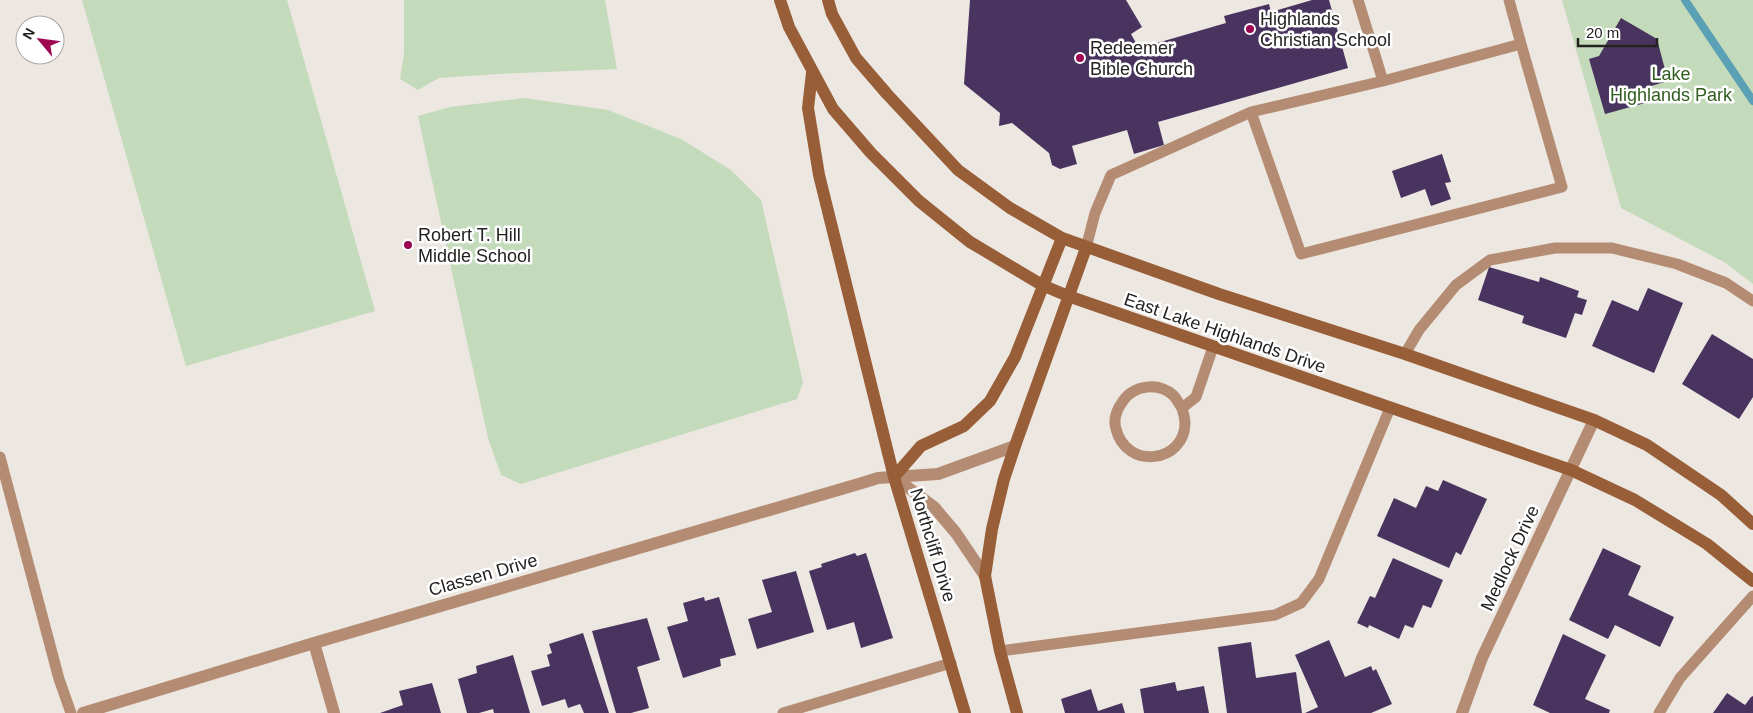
<svg xmlns="http://www.w3.org/2000/svg" width="1753" height="713" viewBox="0 0 1753 713" font-family="Arial,sans-serif">
<style>
.green{fill:#c3dbbb}
.lines{fill:none;stroke-linecap:round;stroke-linejoin:round}
.stream{stroke:#5ca0b6;stroke-width:8}
.building{fill:#49345f}
.lane{stroke:#b48c73;stroke-width:11}
.street{stroke:#b48c73;stroke-width:12}
.secondary{stroke:#985e38;stroke-width:12}
.poi-dot{fill:#9d0751;stroke:#fff;stroke-width:2}
.labels{text-anchor:middle;dominant-baseline:central;stroke-width:5;stroke-linejoin:round;paint-order:stroke}
.poi-label{font-size:18px;fill:#242220;stroke:#fff;text-anchor:start}
.park-label{font-size:18px;fill:#305d1f;stroke:#fff}
.street-label{font-size:18px;fill:#242220;stroke:#fff}
</style>
<rect width="100%" height="100%" fill="#ede7e1"/>
<path class="green" d="M82 0H287L375 311 186 366Z
M404 0H605L617 69 498 74 439 78 418 90 400 79 404 53Z
M1562 0H1753V284L1724 262 1621 208Z
M524 98 608 110 681 139 731 170 761 200 803 382 797 399 521 484 501 475 488 438 418 116 450 107Z"/>
<g class="lines">
<path class="stream" d="M1685 0 1753 101"/>
</g>
<path class="building" d="M970 0H1126L1142 27 1131 34 1141 52 1150 45 1226 23 1224 16 1269 4 1271 12 1312 0H1329L1348 68 1158 122 1164 145 1134 154 1127 130 1072 146 1077 164 1060 169 1052 165 1049 153 1012 123 999 126 1000 113 964 84Z
M1621 18 1657 39 1668 81 1641 89 1645 103 1605 114 1589 59 1599 56Z
M1442 154 1451 182 1445 183 1451 199 1431 206 1425 189 1401 198 1392 171Z
M1489 267 1539 282 1540 277 1579 291 1577 297 1587 300 1582 315 1575 313 1566 338 1522 323 1524 316 1478 300Z
M1648 288 1683 303 1654 373 1592 346 1612 300 1638 311Z
M1712 334 1753 359V397L1739 419 1682 384Z
M1443 480 1487 499 1461 555 1456 552 1449 568 1377 536 1394 498 1416 508 1426 486 1438 491Z
M1603 548 1641 566 1628 595 1674 617 1660 647 1615 625 1608 639 1569 620Z
M855 553 857 556 866 553 893 638 861 648 854 622 827 630 809 571 822 567 821 564Z
M1393 558 1443 580 1431 608 1423 605 1413 628 1405 625 1399 639 1369 625 1368 628 1357 623 1370 596 1375 598Z
M796 571 814 632 757 649 748 619 772 612 762 580Z
M704 597 705 601 719 597 736 655 720 659 721 666 683 678 667 627 688 621 683 603Z
M647 618 660 660 637 667 649 708 631 713H616L592 631Z
M583 633 609 713H584L580 704 568 708 565 699 542 706 531 671 550 666 547 655 552 653 549 644Z
M1563 634 1606 655 1585 699 1610 710 1609 713H1550L1533 705Z
M1329 640 1345 677 1371 666 1373 671 1376 669 1392 704 1371 713H1305L1318 707 1295 655Z
M1251 642 1256 678 1296 672 1302 713H1227L1218 647Z
M513 655 530 713H494L493 709 479 713H467L458 679 477 673 476 666Z
M1175 682 1177 691 1204 686 1209 713H1144L1140 689Z
M432 683 441 713H380L403 705 399 691Z
M1091 689 1098 711 1122 703 1125 713H1065L1061 699Z
M1727 693 1745 705 1751 697 1753 696V713H1713Z"/>
<g class="lines">
<path class="lane" d="M1358 0 1383 81
M1251 112 1301 254 1562 187 1521 44
M1086 248 1095 213 1111 175 1251 112 1383 81 1521 44 1509 0
M1405 354 1419 330 1456 285 1490 260 1555 248H1612L1677 264 1726 283 1753 301
M1182 408C1179 404 1177 399 1173 395 1158 382 1134 385 1123 401 1117 409 1113 419 1116 429 1127 471 1185 462 1185 423 1185 418 1183 412 1182 408L1196 397 1213 347
M0 457 59 679 71 713
M1000 651 1275 615 1301 603 1319 579 1390 408
M783 713 951 663
M1659 713 1680 678 1753 596"/>
<path class="street" d="M894 477 934 507 956 533 985 576
M314 643 334 713
M83 713 314 643 862 483 878 478 938 474 1015 446
M1462 713 1482 658 1594 420"/>
<path class="secondary" d="M780 0 789 27 833 109 871 153 919 201 970 242 1042 285 1068 296 1571 470 1635 500 1707 544 1753 581
M828 0 832 14 856 58 887 94 958 170 1010 208 1062 238 1219 294 1405 354 1594 420 1647 445 1721 495 1753 524
M812 73 808 108 819 175 894 477 965 713
M894 477 921 446 964 426 990 401 1015 357 1062 238
M1017 713 1000 651 985 576 992 529 1004 479 1015 446 1086 248"/>
</g>
<g class="poi-dot">
<circle cx="1250" cy="29" r="5"/>
<circle cx="1080" cy="58" r="5"/>
<circle cx="408" cy="245" r="5"/>
</g>
<g class="labels">
<g class="poi-label">
<text x="1260" y="19">Highlands<tspan x="1260" dy="21">Christian School</tspan></text>
<text x="1090" y="48">Redeemer<tspan x="1090" dy="21">Bible Church</tspan></text>
<text x="418" y="235">Robert T. Hill<tspan x="418" dy="21">Middle School</tspan></text>
</g>
<g class="park-label">
<text x="1671" y="74">Lake<tspan x="1671" dy="21">Highlands Park</tspan></text>
</g>
<g class="street-label">
<text transform="translate(1225 333) rotate(19)">East Lake Highlands Drive</text>
<text transform="translate(933 545) rotate(73)">Northcliff Drive</text>
<text transform="translate(1510 558) rotate(-65)">Medlock Drive</text>
<text transform="translate(483 575) rotate(-16)">Classen Drive</text>
</g>
</g>
<g transform="translate(40 40) rotate(299)"><circle r="24" fill="#ffffff" stroke="#a7a7a6"/>
<path d="M0-4L9 19L0 12L-9 19Z" fill="#9d0751"/>
<text y="-8" font-size="14" font-weight="bold" text-anchor="middle" fill="#242220">N</text>
</g>
<path d="M1578 38v8h79v-8" fill="none" stroke="#242220" stroke-width="2.5"/>
<text x="1586" y="38" font-size="15" fill="#242220" stroke="#ffffff" stroke-width="4" paint-order="stroke">20 m</text>
</svg>
